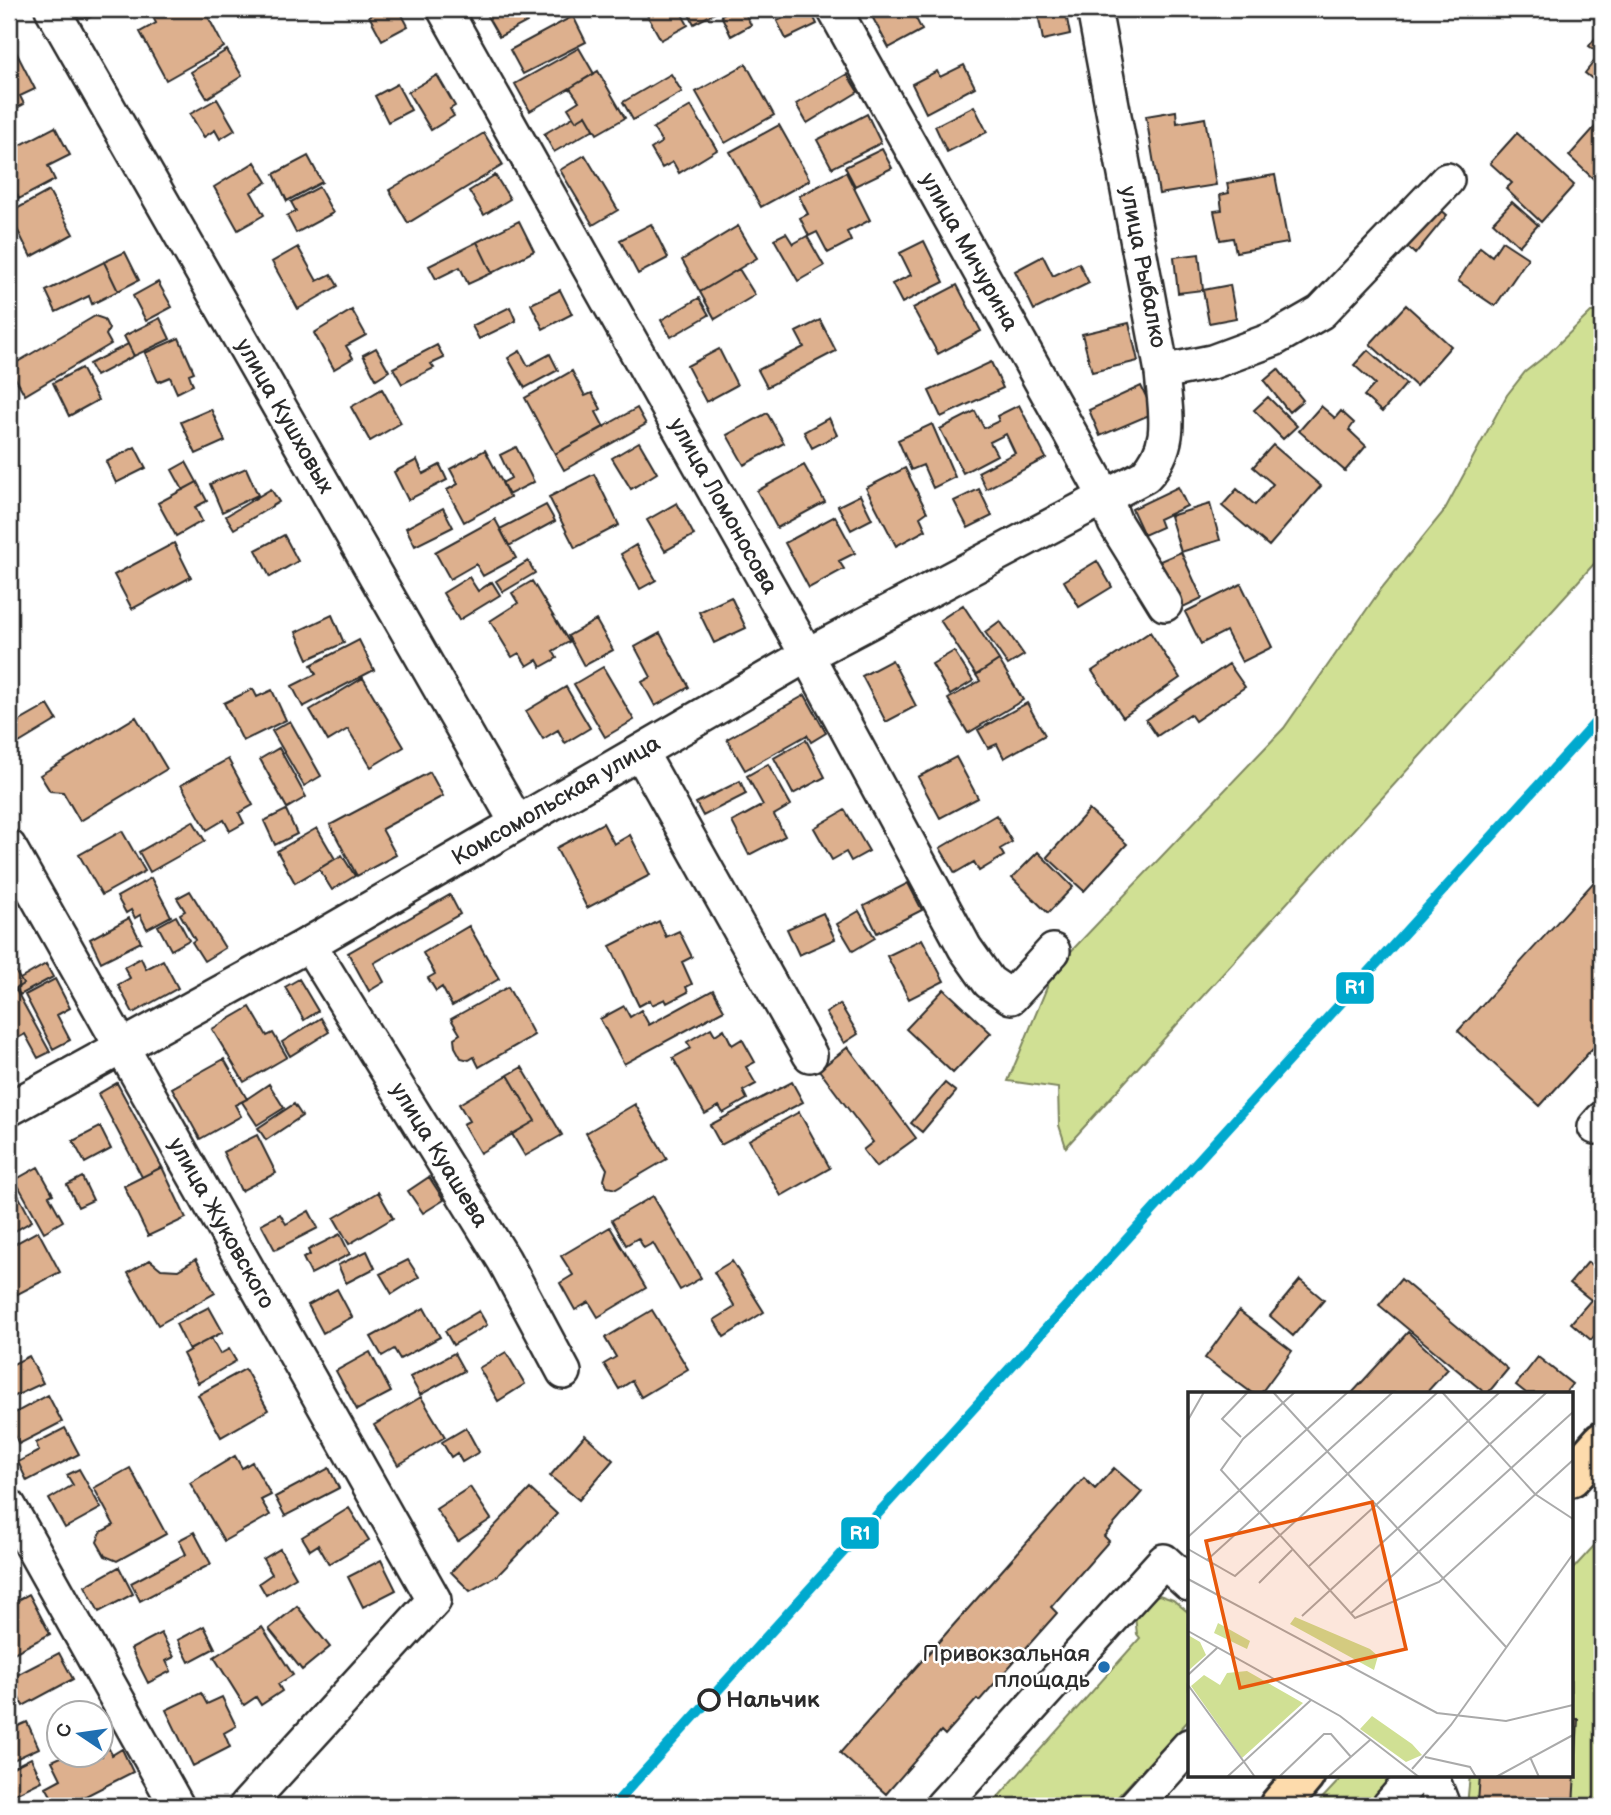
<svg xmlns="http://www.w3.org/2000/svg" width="1611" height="1815" viewBox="0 0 1611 1815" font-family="'Balsamiq Sans',sans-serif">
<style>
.green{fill:#d0e094;stroke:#7e8660;stroke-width:2}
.building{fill:#ddb08e;stroke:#2b2b2b;stroke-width:2}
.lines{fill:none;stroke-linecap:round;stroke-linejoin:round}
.minor-casing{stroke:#2b2b2b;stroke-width:38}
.major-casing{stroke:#2b2b2b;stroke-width:44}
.minor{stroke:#fff;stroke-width:33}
.major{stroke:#fddbac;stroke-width:38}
.rail-1-casing{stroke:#fff;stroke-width:16}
.rail-1{stroke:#00a9ce;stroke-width:10}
.poi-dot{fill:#1f6fb2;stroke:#fff;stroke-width:2.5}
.stop-dot{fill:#fff;stroke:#2b2b2b;stroke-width:3.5}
.labels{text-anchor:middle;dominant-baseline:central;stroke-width:5;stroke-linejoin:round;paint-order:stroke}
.street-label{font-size:23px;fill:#2b2b2b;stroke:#fff}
.poi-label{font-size:23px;fill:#2b2b2b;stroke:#fff;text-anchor:end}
.stop-label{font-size:23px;font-weight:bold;fill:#2b2b2b;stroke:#fff;text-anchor:start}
.inset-road{fill:none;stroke:#aaa;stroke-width:2}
.view{fill:#e8590c;fill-opacity:0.15;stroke:#e8590c;stroke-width:3.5}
.inset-edge{fill:none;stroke:#2b2b2b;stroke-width:3.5}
.line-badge{stroke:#fff;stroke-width:2.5}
.badge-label{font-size:19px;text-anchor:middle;font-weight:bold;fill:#fff}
</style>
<rect width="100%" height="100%" fill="#fff"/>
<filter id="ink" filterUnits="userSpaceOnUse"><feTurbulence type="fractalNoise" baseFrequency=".0143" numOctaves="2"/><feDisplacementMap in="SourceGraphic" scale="14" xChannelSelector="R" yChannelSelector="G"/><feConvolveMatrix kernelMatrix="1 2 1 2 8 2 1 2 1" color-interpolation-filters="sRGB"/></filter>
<g filter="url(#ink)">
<path class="green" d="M1591 312H1602V555L1066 1147 1059 1125 1058 1088 1008 1081 1055 968 1284 728 1381 589 1444 511 1507 395 1525 372 1549 353Z
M1602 1537V1806H1467L1470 1775H1571V1571Z
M1159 1595 1173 1600 1189 1613V1720L1109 1806H990L1140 1638 1137 1634 1135 1616 1145 1600Z
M1344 1775H1403L1375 1806H1315Z"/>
<path class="building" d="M81 9H104L87 19Z
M168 9H176L178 13 187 9H204L224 47 166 80 140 32 156 23 153 17Z
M384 9H399L408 26 382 40 369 16Z
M483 9H534L535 10 523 17 527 22 499 37Z
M658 9H679L688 25 661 40 647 15Z
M686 9H722L694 24Z
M733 9H743L751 25 731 36 721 15Z
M802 9H810L817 24 786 39 777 21Z
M868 9H911L922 30 889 48Z
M1037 9H1065L1070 34 1043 40Z
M573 16 586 42 523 74 510 50Z
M1597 36 1602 40V83L1600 85 1585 73 1600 54 1589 46Z
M579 48 594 74 530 111 515 84Z
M15 50 35 89 20 96 24 104 9 112V54Z
M227 50 242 76 207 98 191 72Z
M746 64 774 115 725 143 696 92Z
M964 65 975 87 926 113 912 84 937 71 940 77Z
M598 71 625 118 597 134 586 115 576 121 568 108 579 101 570 88Z
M671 74 682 92 633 120 623 102Z
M847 74 858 92 807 123 796 104Z
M437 75 455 106 450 109 454 116 431 130 408 92Z
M397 84 411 110 388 122 375 96Z
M217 99 235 130 220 139 215 130 204 137 190 114Z
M691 106 717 150 679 173 673 162 662 168 651 149 662 142 653 128Z
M974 106 987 132 947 152 935 126Z
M1176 111 1177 123 1205 118 1216 185 1159 194 1146 116Z
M867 114 881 143 832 168 817 140Z
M586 115 594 129 554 152 544 134 573 117 576 121Z
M1602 119V180L1599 184 1569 156Z
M779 125 810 180 761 207 730 152Z
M55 127 70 155 48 166 55 180 19 199 9 178V151Z
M484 133 503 165 408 223 389 190Z
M1517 133 1574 185 1541 222 1506 189 1512 183 1490 163Z
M882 149 892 168 855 186 845 167Z
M585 155 618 210 593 225 560 170Z
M308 156 322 182 287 201 274 174Z
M255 162 267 182 251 192 264 215 238 230 214 187Z
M846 172 870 220 847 232 851 241 828 253 817 232 809 236 800 218 808 214 799 196Z
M495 175 510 199 484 215 469 191Z
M1275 175 1288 243 1236 252 1233 238 1220 240 1214 211 1222 210 1220 195 1229 193 1227 183Z
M319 187 333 213 296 233 287 216 296 211 291 202Z
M49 191 73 234 31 257 9 213Z
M1512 202 1538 225 1519 246 1493 222Z
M1434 204 1447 215 1415 254 1403 243Z
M519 221 534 251 492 273 477 242Z
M651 224 668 258 638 274 620 240Z
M738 226 757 258 700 292 682 260Z
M786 233 793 244 807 236 824 266 798 281 774 239Z
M924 241 944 282 902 303 892 284 911 275 900 253Z
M1502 241 1528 258 1495 306 1458 281 1480 247 1492 256Z
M477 242 492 273 468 284 460 267 436 279 429 266Z
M298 247 317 281 331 274 338 286 298 309 272 262Z
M125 252 139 280 118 291 104 262Z
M1199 254 1203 290 1178 293 1174 257Z
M1043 256 1053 276 1079 263 1089 283 1034 310 1015 271Z
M104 262 118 291 92 304 89 296 56 312 46 291Z
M739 269 755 295 715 319 700 292Z
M158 282 172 307 146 321 133 296Z
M957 285 981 331 938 354 913 308Z
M1230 285 1236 318 1209 323 1203 290Z
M560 290 572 314 543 329 531 304Z
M699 298 709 315 671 337 661 320Z
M1406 305 1451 346 1416 386 1370 344Z
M510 307 516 321 479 339 472 326Z
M352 310 366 335 346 346 353 358 334 369 314 333Z
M95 316 104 319 109 329 106 335 111 344 25 395 9 367Z
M160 318 170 339 134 356 124 336Z
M820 320 836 351 767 387 758 370 804 347 796 332Z
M1129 323 1138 361 1092 372 1082 334Z
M179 338 194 372 189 374 193 385 177 393 170 377 158 382 145 353Z
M128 344 134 356 96 376 89 364Z
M437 345 444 358 431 364 434 368 402 384 393 368Z
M376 348 389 371 376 379 363 355Z
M719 349 737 385 706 402 687 366Z
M1368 350 1406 384 1382 412 1364 396 1375 384 1354 365Z
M520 351 528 366 550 354 558 370 525 388 508 358Z
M991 362 1003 388 941 417 929 391Z
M81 368 98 400 69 416 53 383Z
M1278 369 1303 400 1289 412 1264 381Z
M572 371 585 396 592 393 601 409 596 412 604 427 555 454 525 398Z
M1141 386 1154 413 1100 436 1089 410Z
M382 389 401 423 370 441 351 407Z
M1268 397 1297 426 1283 439 1254 410Z
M1019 405 1046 458 986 489 978 472 1015 453 1006 434 990 442 997 455 963 473 940 429 975 411 984 428 999 421 997 416Z
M1321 406 1335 418 1341 411 1354 423 1349 430 1366 446 1345 471 1299 431Z
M637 408 646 424 564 470 555 454Z
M211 409 225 441 196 454 181 422Z
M767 413 784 443 744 465 727 435Z
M829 418 837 435 812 448 804 432Z
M932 424 955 477 933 488 923 465 911 470 898 440Z
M639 442 657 473 631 489 612 458Z
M1273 445 1321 486 1269 546 1222 506 1237 489 1255 505 1273 484 1253 467Z
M135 447 146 468 116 483 106 462Z
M516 447 534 482 508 495 502 483 511 478 500 455Z
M485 450 510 497 464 522 447 490 458 484 450 469Z
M417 460 423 474 440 465 447 480 408 500 394 472Z
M186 462 197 482 183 490 172 470Z
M804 465 825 502 777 528 757 491Z
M246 468 258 495 222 512 210 484Z
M905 468 927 512 920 517 926 530 896 546 866 488Z
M594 474 619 525 575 548 549 497Z
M197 482 207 501 195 507 202 521 176 536 158 503Z
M1178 487 1187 506 1159 519 1162 527 1144 535 1132 509Z
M271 489 279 502 234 529 226 516Z
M979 489 992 516 968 528 954 501Z
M860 495 872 519 851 530 838 506Z
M677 503 694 535 665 551 647 520Z
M1210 504 1220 540 1181 552 1170 516Z
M546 505 555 521 509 546 500 529Z
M443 508 453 527 415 546 406 528Z
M835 516 855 553 839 561 844 569 809 588 785 543Z
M495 519 516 558 483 576 476 564 450 579 435 552Z
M284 535 298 561 270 577 256 550Z
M174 543 191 577 132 609 114 575Z
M636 545 656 580 640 589 621 554Z
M1181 552 1202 598 1181 608 1160 561Z
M528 561 535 573 503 592 496 581Z
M1097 561 1112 587 1079 607 1064 581Z
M469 577 478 591 492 582 500 595 459 620 443 593Z
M532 581 569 642 553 651 557 658 541 667 537 660 527 666 519 653 512 657 490 621 518 603 512 593Z
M1241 584 1272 647 1242 662 1226 631 1201 644 1185 612Z
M731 597 746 628 714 643 699 612Z
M963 605 999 660 976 675 940 620Z
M332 615 344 643 308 659 296 632Z
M596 620 613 650 584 666 568 636Z
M1000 621 1024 655 1008 665 985 632Z
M1150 632 1180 678 1123 717 1092 671Z
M660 633 689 687 655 706 642 682 651 677 635 647Z
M359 640 374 670 303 707 292 686 316 674 311 665Z
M954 651 973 681 950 695 932 664Z
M892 660 916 706 886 722 862 676Z
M999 660 1023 700 968 733 948 699 980 681 976 675Z
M1229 664 1245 687 1195 721 1190 714 1157 736 1146 720Z
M603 667 634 720 605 737 574 684Z
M363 678 404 747 371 767 348 729 328 741 310 710Z
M566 687 590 728 565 743 558 730 543 739 526 711Z
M253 689 257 697 272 690 286 720 243 741 224 703Z
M805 695 826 733 811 742 807 735 745 770 727 739Z
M1027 703 1045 735 1004 758 997 744 988 748 978 730Z
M48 705 57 720 9 749V721L11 726Z
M136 717 167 769 80 821 63 792 50 791 40 775Z
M290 721 321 776 304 786 272 731Z
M806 740 825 777 793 794 774 758Z
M279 748 306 797 287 808 260 759Z
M956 757 978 798 940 818 918 777Z
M228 759 253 805 239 813 244 823 230 831 224 820 207 830 181 785Z
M768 764 791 805 774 815 785 836 749 855 732 822 763 805 747 776Z
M430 772 443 796 382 829 396 855 357 876 330 825Z
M740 781 746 794 703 816 696 803Z
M286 810 297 834 275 845 264 821Z
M845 810 869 851 851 861 846 852 832 860 814 828Z
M1089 810 1127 844 1084 891 1047 857Z
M996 815 1012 842 1000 849 1004 856 979 871 974 862 955 873 940 848Z
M193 821 205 841 150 872 139 852Z
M603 823 614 844 630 835 650 875 587 908 556 848Z
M317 828 335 859 295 883 277 851Z
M122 831 145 871 102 895 79 855Z
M1038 852 1073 887 1048 913 1012 878Z
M342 855 355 876 332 890 319 869Z
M1602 873V1038L1540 1106 1458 1031Z
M151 878 171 916 147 929 140 915 135 918 131 910 126 913 117 897Z
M908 883 922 910 877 933 864 906Z
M190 891 225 948 204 961 192 942 195 940 180 914 185 911 177 898Z
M450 895 460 914 374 963 384 982 369 991 348 953Z
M859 911 875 938 853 951 837 924Z
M823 913 835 939 799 955 787 929Z
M176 916 189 940 171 950 158 926Z
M129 918 141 942 101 962 90 939Z
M659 921 666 937 679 931 692 957 682 962 692 984 686 987 688 992 667 1003 665 999 652 1005 650 1000 639 1006 610 946Z
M469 926 499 979 452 1006 442 987 436 991 428 978 435 974 423 953Z
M922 939 944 981 909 999 887 956Z
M141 958 146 969 163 960 178 988 133 1013 118 985 130 978 124 967Z
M9 961 23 984 9 993Z
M46 964 53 977 20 995 16 988 23 984 20 979Z
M55 979 70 1008 57 1015 70 1040 53 1049 25 995Z
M299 979 318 1011 304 1020 285 987Z
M508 987 534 1035 479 1067 474 1057 469 1060 461 1058 455 1047 454 1038 460 1034 451 1019Z
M944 989 991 1033 953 1073 906 1029Z
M16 990 50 1052 38 1058 25 1034 12 1041 18 1052 9 1057V994Z
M713 990 724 1010 624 1064 600 1019 624 1006 630 1017 641 1010 649 1025Z
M840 1004 858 1034 844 1043 826 1013Z
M250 1007 267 1036 273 1033 287 1057 244 1082 212 1029Z
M321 1018 329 1032 290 1056 282 1042Z
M711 1028 715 1035 724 1029 732 1045 742 1039 755 1062 746 1067 756 1084 743 1091 747 1099 723 1113 719 1106 705 1114 673 1058 691 1048 687 1042Z
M848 1047 916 1138 876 1167 863 1150 873 1142 819 1070Z
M224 1059 247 1099 235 1105 241 1116 200 1139 172 1088Z
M522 1067 562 1135 525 1156 512 1134 535 1121 508 1075Z
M508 1075 535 1121 480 1153 463 1124 469 1121 459 1104Z
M792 1082 803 1102 721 1145 710 1125Z
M117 1083 162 1167 142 1177 98 1094Z
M945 1083 956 1092 922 1132 911 1123Z
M269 1084 284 1108 257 1125 242 1102Z
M294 1104 302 1116 266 1140 258 1128Z
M635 1104 667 1159 616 1189 607 1187 604 1180 607 1169 586 1133Z
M799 1112 830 1168 781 1196 749 1140Z
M100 1127 111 1149 85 1163 73 1141Z
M257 1135 276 1173 241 1191 223 1152Z
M38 1167 53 1194 49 1196 63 1221 44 1232 15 1180Z
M162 1167 186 1218 148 1236 124 1186Z
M82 1177 93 1200 78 1207 67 1185Z
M429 1177 444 1200 423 1213 408 1191Z
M9 1178 32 1221 13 1232 9 1224Z
M378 1192 393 1218 349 1244 334 1218Z
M653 1196 701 1278 680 1290 653 1243 644 1248 638 1238 626 1245 612 1220Z
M309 1211 318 1228 275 1250 261 1224 280 1214 286 1224Z
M610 1227 646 1288 598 1317 589 1302 575 1310 560 1283 573 1275 561 1256Z
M38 1231 60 1272 14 1296 9 1286V1247Z
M340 1234 350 1254 311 1274 303 1258 310 1255 308 1250Z
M367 1251 375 1268 346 1283 338 1265Z
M196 1259 215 1293 158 1325 128 1273 150 1260 161 1269 178 1270Z
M408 1260 419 1277 392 1294 380 1274Z
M732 1261 764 1312 724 1337 714 1320 735 1307 714 1272Z
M1588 1262 1602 1274V1327L1591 1340 1571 1323 1591 1300 1570 1283Z
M1401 1279 1508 1369 1488 1393H1485L1379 1305Z
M1300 1280 1324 1300 1293 1336 1270 1316Z
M337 1289 352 1317 323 1333 308 1305Z
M209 1307 223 1332 189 1350 176 1324Z
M424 1308 440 1337 400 1359 394 1349 382 1356 371 1337Z
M652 1310 688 1369 641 1397 632 1381 619 1389 604 1364 616 1357 605 1338Z
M479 1311 487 1325 453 1345 445 1331Z
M1239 1311 1292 1351 1261 1393H1252L1205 1358Z
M1408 1332 1448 1369 1426 1393H1352Z
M211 1338 220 1354 229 1349 236 1361 198 1383 183 1354Z
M370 1352 391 1392 357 1410 336 1371Z
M506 1352 525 1384 498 1401 479 1368Z
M454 1353 464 1371 420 1395 410 1377Z
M29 1356 43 1383 9 1399V1366Z
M1538 1357 1572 1384 1565 1393H1526L1516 1385Z
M245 1369 268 1410 221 1437 198 1395Z
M48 1395 62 1422 19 1444 9 1425V1416Z
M421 1397 445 1437 398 1465 374 1425Z
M65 1428 79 1454 27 1481 18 1462 39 1451 36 1443Z
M466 1428 479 1452 462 1462 457 1453 451 1457 442 1442Z
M585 1435 613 1460 579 1500 550 1476Z
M235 1456 242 1468 252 1462 271 1495 261 1500 270 1515 224 1541 190 1483Z
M130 1468 166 1534 117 1561 105 1556 97 1542 101 1532 114 1525 94 1488Z
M329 1468 339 1488 285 1516 275 1497Z
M1114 1468 1142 1492 1104 1536 1109 1541 1051 1607 1057 1613 979 1701 977 1699 945 1735 941 1731 886 1794 840 1753 1084 1478 1095 1489Z
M79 1469 101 1508 65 1528 49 1499 73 1485 67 1475Z
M470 1487 491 1519 458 1541 436 1509Z
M530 1489 557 1514 498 1575 470 1591 451 1572Z
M349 1508 369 1540 329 1564 318 1545 310 1550 302 1537Z
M194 1532 211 1564 140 1601 131 1583 186 1554 179 1540Z
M280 1549 296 1577 266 1595 259 1583 272 1574 263 1559Z
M381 1560 396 1590 363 1607 348 1577Z
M119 1567 133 1594 99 1612 85 1586Z
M29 1594 50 1634 14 1653 9 1643V1605Z
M297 1606 330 1647 302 1670 269 1629Z
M204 1626 215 1648 189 1662 178 1640Z
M262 1627 293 1675 278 1684 282 1691 261 1705 256 1697 244 1705 214 1657Z
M161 1633 174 1657 166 1661 171 1671 148 1683 131 1649Z
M59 1653 73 1679 23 1706 9 1679Z
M201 1693 207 1704 222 1697 236 1726 224 1733 230 1747 193 1766 166 1710Z
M1571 1719H1578L1573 1806 1478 1803 1480 1775H1571Z
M27 1722 39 1748 9 1762V1730Z
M102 1735 112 1755 122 1749 133 1772 66 1806H63L59 1799 54 1801 46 1787 61 1779 52 1761 63 1756H102Z
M31 1758 42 1781 11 1796 16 1805 9 1806V1769Z"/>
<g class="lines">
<g class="minor-casing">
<g id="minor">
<path id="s1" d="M52 9 517 823"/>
<path id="s2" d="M444 9 807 655 965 948 989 982 1011 997 1053 951"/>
<path id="s3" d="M834 9 1105 496 1115 523 1165 604"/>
<path d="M1162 372 1212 362 1274 339 1321 312 1447 180"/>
<path d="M641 753 810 1055"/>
<path id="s4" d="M9 847 434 1600 246 1806"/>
<path id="s5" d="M309 944 504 1260 564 1372"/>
<path id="s6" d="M9 1109 309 944 807 655 1145 476C1175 444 1165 412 1162 372L1094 9"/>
<path d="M1595 1127 1602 1119"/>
<path d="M9 1506 177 1806"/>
<path d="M1431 1775 1443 1806"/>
<path d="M942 1806 1164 1561 1189 1584"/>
<path d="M1135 1806 1189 1746"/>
<path d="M1389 1806 1416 1775"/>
</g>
</g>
<g class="major-casing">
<path id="major" d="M1571 1477 1602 1442
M1279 1806 1305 1775"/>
</g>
<use href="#minor" class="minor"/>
<use href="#major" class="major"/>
<g class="rail-1-casing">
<path id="rail-1" d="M613 1806 1602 715"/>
</g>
<use href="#rail-1" class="rail-1"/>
</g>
</g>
<circle class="poi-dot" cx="1104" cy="1667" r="7"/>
<circle class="stop-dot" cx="709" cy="1700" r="10"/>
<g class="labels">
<g class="street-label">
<text stroke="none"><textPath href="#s3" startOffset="278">улица Мичурина</textPath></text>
<text transform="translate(1143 267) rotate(79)">улица Рыбалко</text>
<text stroke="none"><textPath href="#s1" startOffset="469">улица Кушховых</textPath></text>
<text stroke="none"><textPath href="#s2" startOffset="570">улица Ломоносова</textPath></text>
<text stroke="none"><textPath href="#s6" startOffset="628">Комсомольская улица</textPath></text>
<text stroke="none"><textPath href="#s5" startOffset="248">улица Куашева</textPath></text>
<text stroke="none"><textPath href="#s4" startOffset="432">улица Жуковского</textPath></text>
</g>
<g class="poi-label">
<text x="1090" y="1654">Привокзальная<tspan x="1090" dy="26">площадь</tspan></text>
</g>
<g class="stop-label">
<text x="726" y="1700">Нальчик</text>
</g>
</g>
<g transform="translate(1188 1392)">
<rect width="385" height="385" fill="#fff"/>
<path d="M107 225 182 257 190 264 186 278 102 232ZM30 231 62 249 59 257 26 241ZM0 243 12 250 18 263 0 279ZM59 279 115 311 54 366 3 294 16 283 32 293 39 281ZM184 324 224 352 234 363 218 370 172 337Z" fill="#d0e094"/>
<path class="inset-road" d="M85 0 318 255M107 0 55 47 33 78 167 226 251 190 385 68M254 0 347 102 385 127M0 28 16 0M53 45 34 27 60 0M0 145 160 0M0 157 47 184 250 0M19 168 205 0M120 175 312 0M0 187 249 321 318 329 385 313M71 191 104 158M162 222 385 20M114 224 359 0M0 239 152 324 231 385M0 283 29 256M0 293 67 385M237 365 282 375 288 385M342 365 351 385M224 377 263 333 385 162M39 385 123 308M91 385 136 342H143L163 365M140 385 182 348M308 385 385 343"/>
<path class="view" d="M184 110 218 257 52 296 18 149Z"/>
<rect width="385" height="385" class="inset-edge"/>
</g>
<g class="line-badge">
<rect x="1335" y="971" width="40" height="34" rx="7" fill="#00a9ce"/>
<rect x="840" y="1516" width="40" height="34" rx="7" fill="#00a9ce"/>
</g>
<g class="badge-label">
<text x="1355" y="994">R1</text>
<text x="860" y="1540">R1</text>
</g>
<rect width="1611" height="1815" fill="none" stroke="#fff" stroke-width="35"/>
<rect x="18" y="18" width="1576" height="1780" fill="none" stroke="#2b2b2b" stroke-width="2.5" filter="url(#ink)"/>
<g transform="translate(80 1734) rotate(283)"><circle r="33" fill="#ffffff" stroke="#aaaaaa" stroke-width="2"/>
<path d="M0-5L12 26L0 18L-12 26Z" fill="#1f6fb2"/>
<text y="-10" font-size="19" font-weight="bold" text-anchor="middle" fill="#2b2b2b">С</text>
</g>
</svg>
